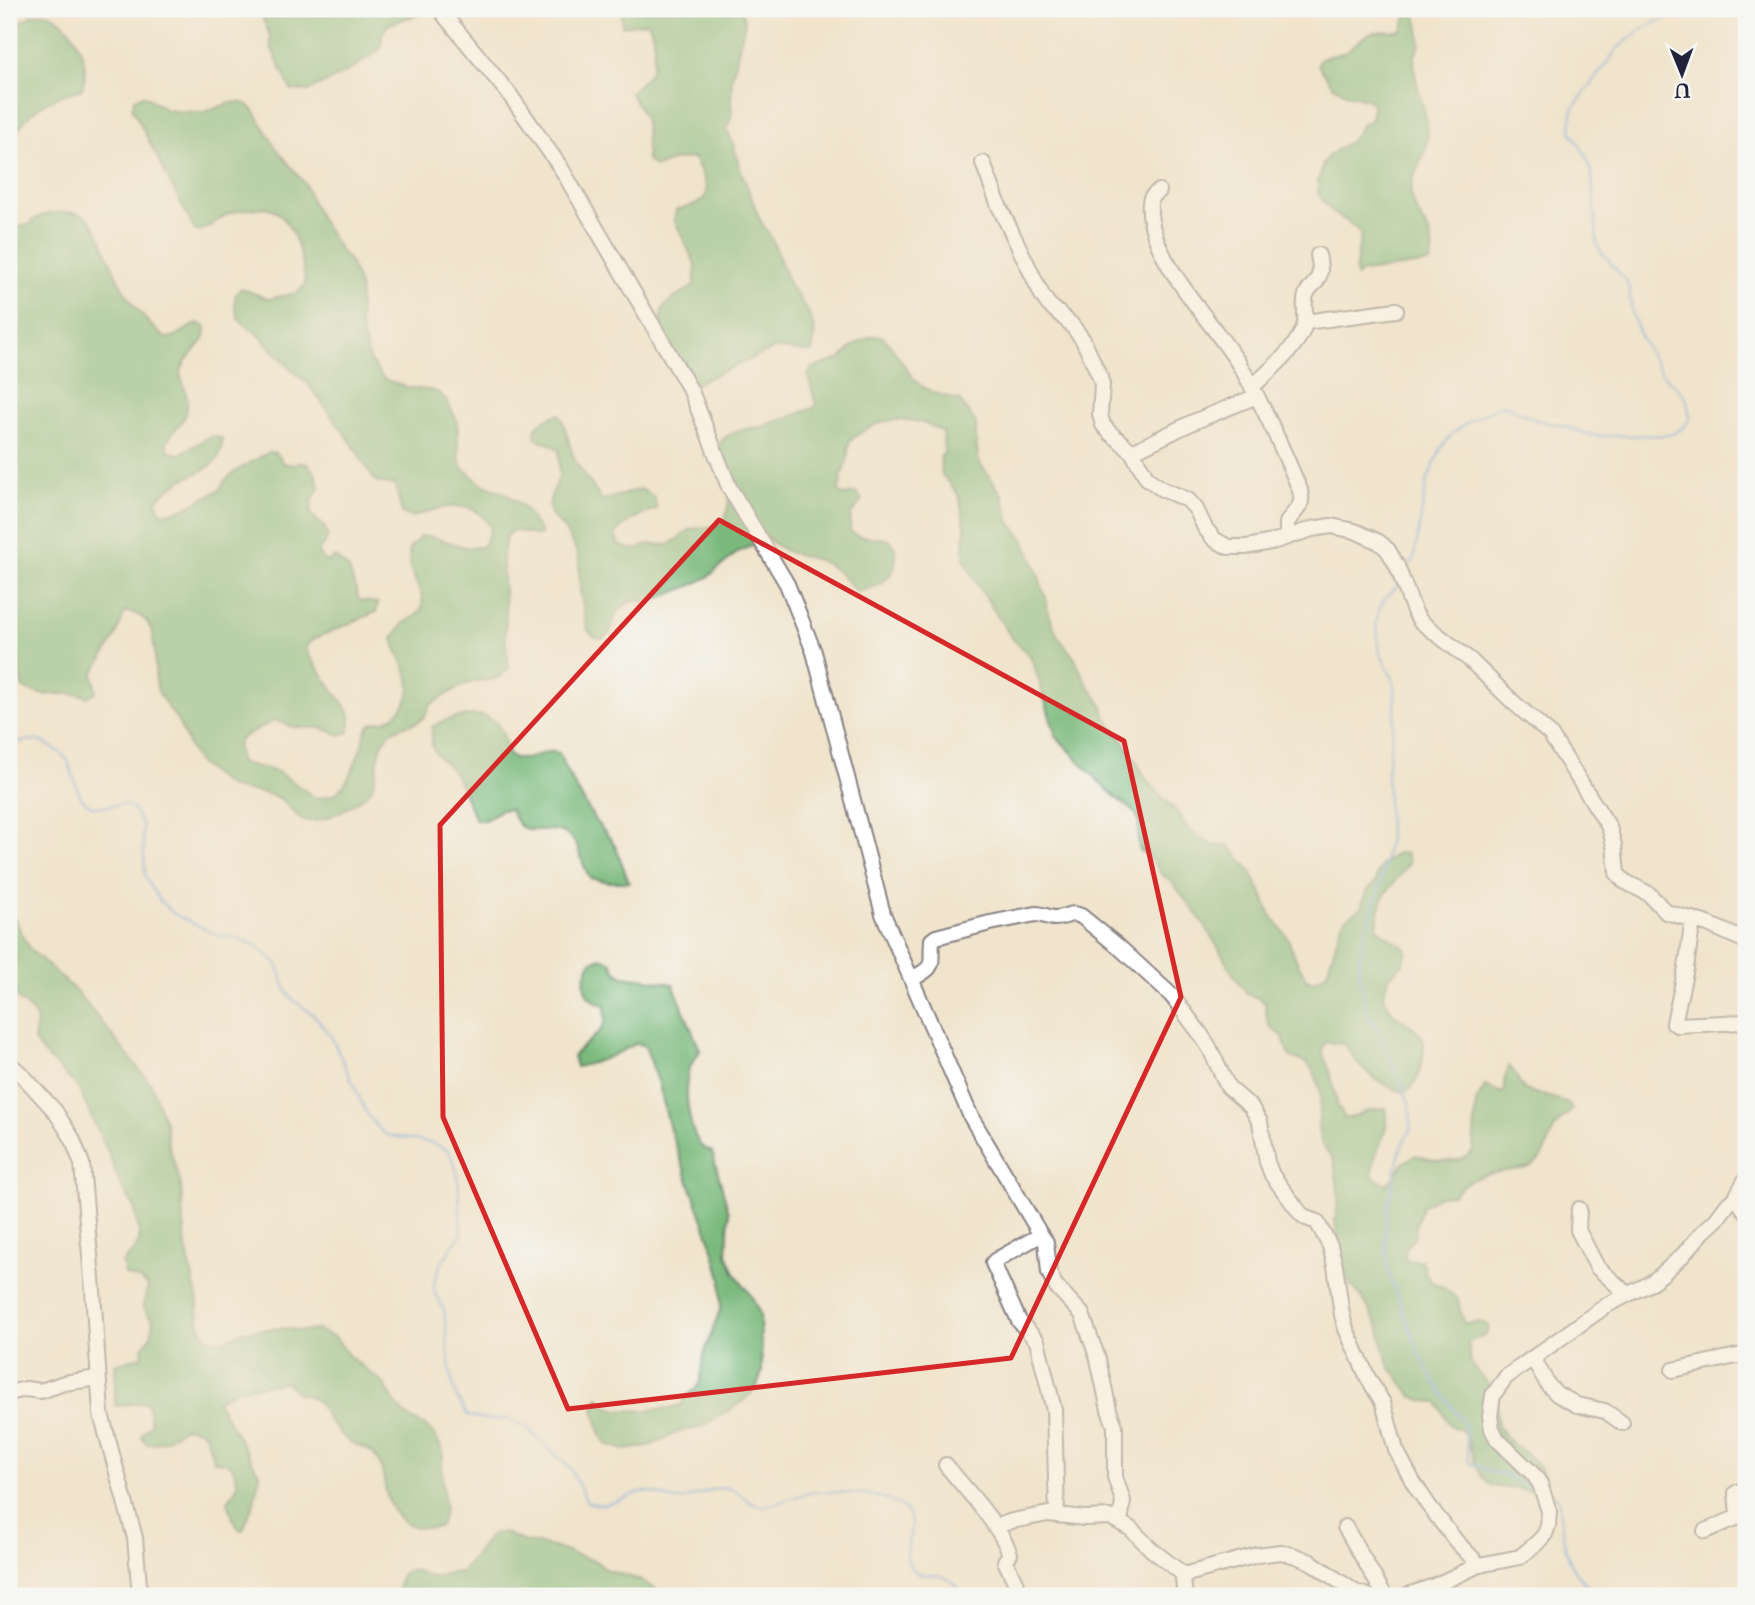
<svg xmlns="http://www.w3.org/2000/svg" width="1755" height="1605" viewBox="0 0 1755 1605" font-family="'IM FELL Double Pica',serif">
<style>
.forest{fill:#79b97b;stroke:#4e6e5b;stroke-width:2}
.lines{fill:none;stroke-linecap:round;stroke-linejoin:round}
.stream{stroke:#72a5de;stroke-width:2.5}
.minor-casing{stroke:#898384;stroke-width:18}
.minor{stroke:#fff;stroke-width:14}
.marked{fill:none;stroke:#d62828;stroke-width:5;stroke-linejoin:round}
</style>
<rect width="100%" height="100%" fill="#f6f6f2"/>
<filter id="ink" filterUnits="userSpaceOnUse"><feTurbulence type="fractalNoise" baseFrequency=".0143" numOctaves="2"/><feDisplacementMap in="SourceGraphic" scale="14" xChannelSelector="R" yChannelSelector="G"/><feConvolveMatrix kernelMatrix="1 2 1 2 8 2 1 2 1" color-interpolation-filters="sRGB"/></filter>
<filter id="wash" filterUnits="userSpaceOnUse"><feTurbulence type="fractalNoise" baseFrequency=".00686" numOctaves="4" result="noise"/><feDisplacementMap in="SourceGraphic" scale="28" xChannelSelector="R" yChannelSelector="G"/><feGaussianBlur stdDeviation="1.57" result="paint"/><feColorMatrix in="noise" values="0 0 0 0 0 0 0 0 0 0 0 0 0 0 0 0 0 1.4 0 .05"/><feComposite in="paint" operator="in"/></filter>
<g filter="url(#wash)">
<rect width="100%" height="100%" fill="#f0e4cc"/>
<path class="forest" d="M259 9H430L432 12 406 18 388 25 382 34V44L377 52 342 75 308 91 291 90 271 47 270 36Z
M622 9H741L745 23 732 77 731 101 732 115 727 129 734 146 739 165 760 220 772 239 789 284 807 310 815 330 812 352C799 352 786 348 773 349L695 384C684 366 653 330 663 309 668 299 685 292 694 286L696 266 674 219 676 210C718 201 709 190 694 158L675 160 655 167 647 160 645 122 641 111 630 93C636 86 645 80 650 72 656 59 655 34 648 22L622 26Z
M1405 9H1415C1416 19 1421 30 1420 41 1420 46 1416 51 1415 56 1414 61 1414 67 1415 72 1417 95 1431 119 1427 141 1425 159 1410 175 1411 193 1412 216 1441 232 1430 263L1363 272 1356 277C1354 262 1360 248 1361 233L1347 221 1334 214 1322 200 1318 192V182L1323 164 1328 156 1352 140 1362 124 1371 120 1373 106 1371 102 1364 98 1349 95 1332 85 1318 65 1319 60C1327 55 1337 56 1346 51 1355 46 1363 34 1374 32 1383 31 1393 32 1402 30L1406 17Z
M47 13C73 21 94 65 81 90 58 94 33 106 20 127 16 134 14 141 9 147V28L35 14Z
M144 95 167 110 176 111 204 112 231 103 240 102 249 105 255 112 276 148 305 184 312 202 321 220 338 247 350 262 360 288V326L370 361 384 379 410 388 429 390 439 393 446 400 457 420 459 458 462 467 481 484 507 494 524 508 541 532 539 536 513 530 506 536 503 554V576L506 617 505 636 509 668C492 687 487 676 469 683 455 689 442 697 430 705 422 731 404 720 389 734 374 749 381 772 371 789 363 801 325 822 311 821 294 821 290 803 277 797 262 790 243 792 230 787 225 785 200 765 197 761 189 749 185 735 178 722 172 712 163 702 158 691 149 665 167 614 125 612L115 638 93 674 96 692 88 697C65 688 45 702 22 687L12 624 9 613V227L29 225C31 223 34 219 37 218 46 212 75 210 85 216 101 227 110 265 120 283 131 304 147 323 165 338L173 337 198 323 206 327C207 343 197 346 188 358 185 362 182 369 180 374 185 389 192 405 183 420 177 428 170 434 166 444L170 452 179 454 211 436 222 438C222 446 222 453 217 459 210 469 194 474 184 479 174 485 165 491 157 500L158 507 163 514 183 509 221 489C223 474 256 460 269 452 279 452 279 456 283 463L294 465 298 462 308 464 316 475 319 488 312 501 311 514 324 527 328 535 325 544 319 550V555L327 562 335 557 349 569 359 600 378 603 376 612 311 640 306 649 310 657 350 713 349 732 340 735 321 728 292 727 275 720 241 738 237 746 240 763 276 771 316 798C320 797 327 797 332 795 348 788 356 761 362 745 364 739 365 730 369 726 374 721 379 722 384 721 395 717 407 705 409 694 414 674 396 657 393 638L403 624 418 614 423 606 422 596 410 568 409 549 421 536C442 535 462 553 483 546L491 529C476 494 439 508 411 517L402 513 395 485 377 482 371 475 351 442 307 383 291 369 261 337 239 320 235 307V296L241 288 268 299 297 293 305 285C305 263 292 211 265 207 260 207 254 209 249 209 242 210 234 211 228 214 216 220 209 230 195 231L132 108 135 99Z
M872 336H882C895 349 902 364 913 378 923 391 943 396 959 400L976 423V442L979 462 1003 496 1010 523 1024 540 1033 560 1046 598 1047 608 1057 635 1074 657 1087 684 1103 707 1105 716 1133 755 1147 781 1177 812 1188 829 1212 845H1229L1250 870 1263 896 1270 914 1287 937 1298 964 1307 980H1317L1327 972 1341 926 1345 919 1362 907 1364 897 1369 888 1376 882 1377 873 1382 865 1397 853H1406L1409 862C1403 874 1392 883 1385 895 1380 904 1377 918 1377 928 1387 939 1398 940 1407 951L1403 964 1389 977 1383 995C1386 1000 1390 1009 1394 1014 1403 1022 1418 1027 1423 1039 1427 1048 1419 1080 1412 1087 1410 1089 1406 1091 1403 1092 1389 1088 1374 1079 1363 1069 1346 1055 1355 1040 1324 1043L1322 1052 1330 1071 1338 1107 1346 1119 1371 1110 1385 1108C1392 1123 1379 1144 1375 1158 1373 1164 1373 1170 1372 1175L1377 1180 1386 1184 1395 1176 1403 1163 1416 1155C1433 1161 1459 1167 1473 1151L1476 1101 1485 1086 1502 1093 1505 1090 1504 1080 1509 1066C1517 1073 1518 1083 1525 1090L1566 1102 1570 1105 1572 1110C1567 1115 1560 1120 1556 1126 1547 1140 1546 1160 1529 1167 1525 1169 1518 1169 1513 1170 1489 1173 1469 1176 1453 1195L1439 1196 1422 1206 1416 1226 1415 1236C1409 1242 1403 1251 1405 1260H1421L1425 1267V1272L1430 1281 1443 1287 1458 1299 1460 1310 1465 1324C1473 1323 1483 1320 1489 1327L1486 1335 1468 1342 1471 1364 1486 1381 1496 1400 1498 1427 1512 1444 1522 1450 1540 1467 1546 1481 1536 1491C1528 1491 1522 1489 1515 1488 1508 1487 1499 1488 1493 1486 1476 1480 1472 1448 1465 1434 1462 1427 1457 1430 1452 1426 1446 1422 1442 1410 1438 1403L1421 1400 1412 1396 1390 1367 1383 1347 1380 1329 1362 1297 1348 1282 1339 1254 1335 1219 1339 1198 1334 1160 1322 1145 1318 1131 1321 1094 1314 1071 1306 1063 1289 1056 1283 1037 1271 1028 1267 1020 1265 1003 1261 999 1248 995 1237 980 1206 927 1173 883 1161 874 1152 860 1139 849 1138 838 1139 824 1137 815 1104 787 1056 736 1034 665 1030 656 1011 637 974 579 964 558 965 526 960 500 956 491 942 475 940 457 944 453 943 432C910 413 877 416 849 442L847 461 842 474 839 491 842 495 856 493 862 500 851 515 850 531C866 546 902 524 895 564 891 583 874 587 857 592 846 580 835 566 818 560 796 553 786 556 768 538L738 552 708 577 690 586 649 602 635 600 626 604 616 614 609 634 602 639 593 636 587 629 580 590 579 561 577 552 564 529 551 515 549 506 551 496 559 478V450C552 443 544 442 535 438V429C542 421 548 417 559 414 568 428 568 447 576 462 584 475 594 488 602 500 616 498 627 492 641 489 652 495 656 495 656 509 640 514 626 522 615 534L619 545 629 549H639L648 544 669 545 691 529 717 526 725 520C728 508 731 495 730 482 729 470 714 453 722 440 725 436 732 434 736 432 744 429 750 427 758 428L814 408 816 404 808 376 812 368 840 359 854 345Z
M479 715C505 721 502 735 509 756 513 757 517 759 521 759 536 760 543 748 559 753 569 776 581 798 595 820 601 829 610 836 615 846 620 857 624 870 629 882H609L590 878C580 864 582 844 566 834 553 825 530 836 518 824 515 820 512 813 510 809L500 810 485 820 475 819 456 775 436 754 432 746V727C446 718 462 716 479 715Z
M9 908 30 949 77 992 151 1084 166 1125 168 1143 181 1185 186 1247 198 1302 199 1322 202 1331 209 1339 225 1340 243 1331 282 1328 303 1331 318 1330 336 1338 349 1356 384 1384 394 1401 406 1416 427 1427 434 1434 439 1443 443 1452 442 1470 445 1509 440 1526C414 1533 394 1522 387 1495 383 1481 384 1467 374 1455 369 1448 358 1447 351 1443 345 1439 340 1433 335 1428 320 1413 324 1396 298 1394L292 1387 284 1382 237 1389 217 1401 260 1475 254 1502 243 1530 239 1529 233 1519 228 1501C240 1487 239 1480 231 1464L214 1461 205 1433C181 1421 183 1430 164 1441 159 1443 152 1443 147 1444L141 1436 151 1424 147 1402 115 1406V1364L143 1356 142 1348 151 1336 153 1320C139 1307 144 1303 148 1286L141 1280 125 1275 122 1263 135 1249 139 1242V1233L134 1206 122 1188 108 1152 77 1086 43 1053 34 1041 37 1021 33 1013 9 990Z
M602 958 611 962 616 971 623 976 647 979 673 984 700 1050C697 1057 692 1062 689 1069 683 1087 689 1134 702 1147 704 1148 711 1151 712 1152L729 1213 727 1254 735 1273 752 1297 760 1314 762 1372 756 1389 741 1403 708 1423 699 1428 680 1431 652 1445 633 1449 624 1450 606 1444 601 1436 594 1409 599 1398C601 1401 604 1405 607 1406 620 1414 667 1410 681 1405L686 1396 695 1390 700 1382 704 1354 721 1307V1278L712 1245 670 1130 659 1084 645 1046 637 1043C618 1054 598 1063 576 1067L573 1057C581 1044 600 1037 605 1022 606 1018 605 1010 605 1005 580 1000 581 979 592 961Z
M503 1532 522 1541 553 1547 597 1562 605 1569 643 1581 651 1587 670 1596H397L401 1575 404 1572 414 1570 435 1578 450 1572H462L489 1536 493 1534Z"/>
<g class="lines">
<path class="stream" d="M1405 574 1414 558 1427 482 1441 448 1453 433 1470 421 1497 407 1505 405 1536 420 1563 426 1591 435 1601 436 1668 435C1679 432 1684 428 1690 419L1687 400 1681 391 1661 373 1641 338 1632 312 1629 289 1626 281 1601 252 1597 243 1592 174 1586 156 1571 131 1572 112 1576 104 1617 49 1639 31 1676 12 1678 9
M1398 586 1386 597 1379 609 1376 624 1380 653 1393 679 1395 689V713L1387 772 1389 837 1381 882 1362 941 1359 969 1366 1011 1381 1037 1409 1103 1411 1122 1410 1131 1401 1147 1388 1204 1385 1232 1387 1263 1391 1281 1422 1359 1436 1385 1464 1423 1469 1462 1488 1471 1504 1474 1518 1482 1537 1488
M9 743 35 740 45 743 61 753 68 761 78 790 82 799 91 806 101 807 124 804 132 808 142 824 145 874 149 884 160 901 174 914 217 935 236 938 255 945 277 963 286 990 291 998 315 1016 332 1038 367 1114 379 1129 387 1135 431 1143 448 1150 456 1169 458 1179 461 1234 440 1265 434 1283 435 1293 444 1310 450 1370 456 1396 468 1416 488 1420 509 1419 527 1428 571 1469 587 1502C608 1510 623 1496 643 1492 656 1490 667 1501 679 1500 694 1499 717 1483 731 1489 743 1493 750 1507 763 1506 779 1504 795 1496 810 1493 817 1491 824 1492 831 1492 855 1493 878 1493 899 1505 925 1521 900 1544 909 1564 917 1580 934 1571 947 1578 954 1582 960 1591 966 1596
M1550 1492 1558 1498C1564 1537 1562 1577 1604 1596"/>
</g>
</g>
<g filter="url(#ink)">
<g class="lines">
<g class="minor-casing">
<path id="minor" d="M441 9 445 16 510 95 561 168 691 391 729 487 787 584 814 652 883 914 971 1117 1039 1232 1037 1237 996 1260 993 1263 1019 1321 1037 1341 1054 1410 1057 1515
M983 163 999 206 1042 295 1048 304 1071 324 1083 340 1100 377 1102 385 1100 414 1103 425 1110 433 1119 440 1132 452 1147 478 1152 482 1162 489 1188 500 1196 509 1205 528 1214 539 1228 547H1246L1272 542 1312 529 1331 526 1355 531 1379 542 1388 550 1397 566 1414 611 1420 621 1470 660 1513 702 1550 734 1609 827 1614 845 1617 873 1624 881 1649 894 1666 912 1708 924 1746 941
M1159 191C1156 193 1153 195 1151 198 1149 203 1150 209 1150 214 1155 265 1212 321 1239 364 1263 404 1282 447 1300 490 1305 508 1294 509 1287 523V536
M1305 322 1396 310
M1252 387C1268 372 1301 345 1305 323 1306 314 1303 304 1306 295 1308 289 1312 286 1316 282 1322 273 1320 265 1318 255
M1132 452 1193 422 1257 396
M1693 919 1686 968 1674 1023 1677 1025 1746 1022
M912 979C937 965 930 967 932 940L936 937 990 923 1036 914C1043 914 1049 918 1055 918 1067 918 1069 911 1081 916L1119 947 1172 996 1199 1032 1209 1047 1228 1087 1251 1107 1260 1122 1267 1162 1272 1175 1301 1214 1306 1218 1317 1222 1330 1246 1335 1266 1342 1315 1346 1329 1368 1378 1383 1403 1396 1450 1413 1482 1429 1506 1456 1541 1479 1565
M9 1063 23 1076 55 1111 72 1138 82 1164 93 1290 101 1414 135 1538 140 1596
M1736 1197 1746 1212
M1579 1209 1578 1230 1597 1267 1627 1294
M1039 1235H1041L1046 1242 1049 1272 1055 1285 1082 1314 1098 1359 1109 1410 1115 1426V1477L1123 1501 1121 1516 1119 1521
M1533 1358 1548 1385 1557 1394 1577 1405 1605 1411 1622 1423
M1673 1370 1746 1354
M9 1393 26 1389 41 1391 64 1383 98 1378
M946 1465C966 1490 1000 1525 1010 1554L1005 1561 1022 1596
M995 1527 1012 1521 1048 1514 1085 1518 1110 1517 1131 1529 1152 1550 1183 1574H1187L1257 1555 1281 1552 1296 1556 1311 1562 1355 1592 1368 1596
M1345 1527 1385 1596
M1705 1531 1736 1518 1738 1513 1736 1493 1746 1488
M1185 1596 1183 1580 1187 1574
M1405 1596 1434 1586 1479 1565 1520 1557 1538 1542 1545 1534 1548 1526 1549 1511 1540 1484 1534 1475 1497 1439 1492 1429 1490 1416 1493 1395 1506 1377 1607 1305 1649 1284 1661 1275 1682 1256 1703 1232 1716 1220 1728 1204 1736 1197 1746 1179"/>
</g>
<use href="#minor" class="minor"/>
</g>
</g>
<path d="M0 0H1755V1605H0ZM719 520 1124 741 1181 997 1011 1358 568 1409 443 1117 440 825Z" fill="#f0e4cc" fill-opacity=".55" fill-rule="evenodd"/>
<path class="marked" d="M719 520 1124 741 1181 997 1011 1358 568 1409 443 1117 440 825Z"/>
<rect width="1755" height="1605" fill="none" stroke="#f6f6f2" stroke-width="35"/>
<g transform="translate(1682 74) rotate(179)" stroke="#f6f6f2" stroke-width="5" paint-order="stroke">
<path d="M0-5L12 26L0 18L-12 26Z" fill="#22223b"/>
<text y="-10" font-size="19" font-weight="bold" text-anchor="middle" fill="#22223b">U</text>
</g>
</svg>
